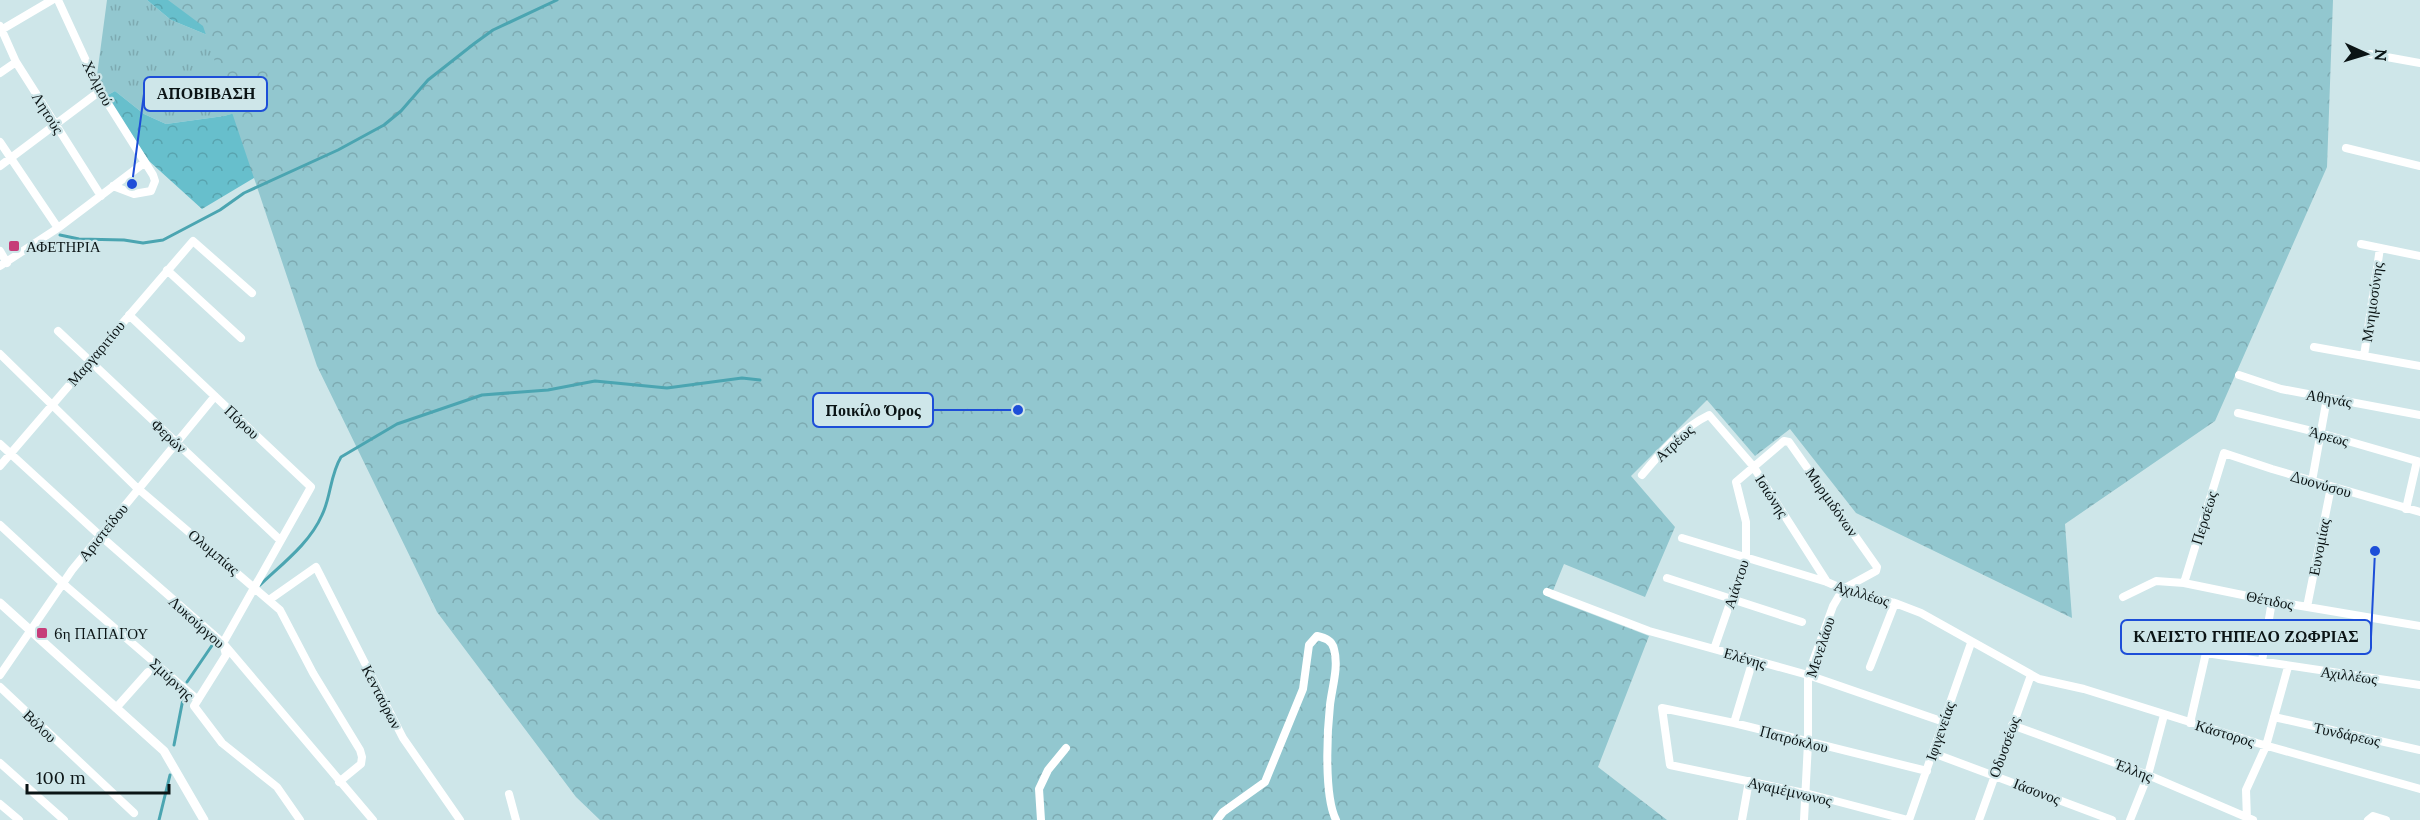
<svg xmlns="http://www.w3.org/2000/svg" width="2420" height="820" viewBox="0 0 2420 820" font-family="Lora,serif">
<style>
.grass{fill:url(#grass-tufts)}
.forest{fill:url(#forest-crowns)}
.park{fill:url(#park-crowns)}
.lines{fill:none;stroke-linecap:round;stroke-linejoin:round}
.stream{stroke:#4ba5b1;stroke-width:3}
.minor{stroke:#fff;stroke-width:8}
.tertiary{stroke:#fff;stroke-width:9}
.poi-dot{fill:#c63d79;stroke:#cee6e9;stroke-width:2}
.labels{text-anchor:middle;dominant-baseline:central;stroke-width:4.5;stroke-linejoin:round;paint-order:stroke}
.street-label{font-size:15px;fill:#0b1415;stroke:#cee6e9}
.poi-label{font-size:15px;fill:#0b1415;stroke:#cee6e9;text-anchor:start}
.leader{fill:none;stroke:#1d4ed8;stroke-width:2}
.callout-dot{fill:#1d4ed8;stroke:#cee6e9;stroke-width:2}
.callout{fill:#cee6e9;stroke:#1d4ed8;stroke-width:2}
.callout-label{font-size:16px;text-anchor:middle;font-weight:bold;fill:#0b1415}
</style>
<defs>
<pattern id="grass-tufts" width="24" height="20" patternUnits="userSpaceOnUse" patternTransform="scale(1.5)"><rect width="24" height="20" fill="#92c7cf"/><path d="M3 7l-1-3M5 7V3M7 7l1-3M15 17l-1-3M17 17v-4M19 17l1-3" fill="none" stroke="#7daab1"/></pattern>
<pattern id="forest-crowns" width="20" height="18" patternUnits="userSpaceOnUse" patternTransform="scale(1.5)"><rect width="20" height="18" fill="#67bfcc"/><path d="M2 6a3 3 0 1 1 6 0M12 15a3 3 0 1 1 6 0" fill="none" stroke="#58a3ae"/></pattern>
<pattern id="park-crowns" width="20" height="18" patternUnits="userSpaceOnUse" patternTransform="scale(1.5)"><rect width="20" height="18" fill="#92c7cf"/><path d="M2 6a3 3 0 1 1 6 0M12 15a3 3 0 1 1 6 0" fill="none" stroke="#7daab1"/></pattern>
</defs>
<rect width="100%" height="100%" fill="#cee6e9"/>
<path class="grass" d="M107 0H147L171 20 234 46 263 106 224 116 166 124 144 114 115 91 106 96 97 75Z"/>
<path class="forest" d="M147 0H595L296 153 202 209 149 161 106 96 115 91 144 114 166 124 224 116 263 105 234 46 171 20Z"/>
<path class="park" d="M168 0H2333L2327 167 2215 421 2065 524 2072 618 1856 513 1790 429 1755 456 1707 400 1631 476 1675 527 1645 597 1564 564 1550 598 1649 636 1598 767 1667 820H600L576 797 437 612 317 366 203 26Z"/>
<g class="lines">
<path class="stream" d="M60 235 79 239 124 240 143 243 163 240 220 210 244 193 338 150 384 125 401 111 428 80 475 43 493 30 557 0
M260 585C282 564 310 543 322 515 331 497 330 475 341 457L397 424 482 395 548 390 595 381 667 388 742 378 760 380
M187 682 213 644
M174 745 183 699
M159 820 170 775"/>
<path class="minor" d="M58 0 100 91 153 175 155 181 151 191 134 194 113 186
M0 26 16 62 101 196
M1 30 52 0
M2370 54 2420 63
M0 73 16 62
M0 142 58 228
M2346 148 2420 166
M0 166 100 91
M2361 244 2420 256
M0 251 7 263
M0 266 58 228 144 163
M167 270 241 338
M129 315 311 487 223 643 226 655 194 706 222 743 277 787 300 820
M58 331 280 540
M2314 347 2420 366
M0 354 135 486 280 610 313 673 360 750 362 757 361 764 339 782
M2364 356 2380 248
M2239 375 2281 389 2420 415
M2238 413 2320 433 2420 462
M0 444 96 532 223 643 373 820
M0 466 193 241 252 293
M1642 475C1661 452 1682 428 1709 415L1753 466 1827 582
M2312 481 2327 398
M2406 509 2417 461
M0 525 67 587 198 700
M1682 538 1827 582 1843 589 1895 603 1921 613 2039 679 2084 689 2257 743 2420 789
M1667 578 1802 622
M2184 583 2224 453 2272 469 2420 512
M1547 592 1649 631 1808 675 1944 722
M2123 597 2156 581 2184 583 2272 601 2420 626
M269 600 316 567 403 738 460 820
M2307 607 2331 487
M1714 649 1746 557V522L1736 482 1784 441 1789 442 1877 567 1876 571 1843 589 1833 606 1808 675V743L1804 820
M2262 661 2272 601
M1870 667 1895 603
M0 675 72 570 215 396
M0 687 134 813
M116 708 148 672
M2274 717 2420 750
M1734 723 1753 660
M2190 723 2206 653 2420 685
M2012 725 2148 775 2253 820
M1933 753 2112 820
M0 763 64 820
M509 794 516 820
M0 804 19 820
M1041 820 1039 789 1048 770 1066 748
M1217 820 1223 812 1265 782 1303 689 1309 645 1317 636C1325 638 1332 640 1334 649 1339 667 1332 687 1330 705 1327 733 1324 796 1336 820
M1742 820 1749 781
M1908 820 1809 794 1670 765 1662 708 1734 723 1927 771
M1909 820 1971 643
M1979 820 2031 675
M2130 820 2148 775 2164 715
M2247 820 2246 790 2266 746 2288 667
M2368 820 2373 816 2386 820"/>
<path class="tertiary" d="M0 603 164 751 204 820"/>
</g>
<g class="poi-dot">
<rect x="8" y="240" width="12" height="12" rx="3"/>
<rect x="36" y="627" width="12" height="12" rx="3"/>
</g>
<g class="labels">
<g class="street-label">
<text transform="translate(98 83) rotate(63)">Χελμού</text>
<text transform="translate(48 113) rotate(58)">Λητούς</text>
<text transform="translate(2372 302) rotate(-82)">Μνημοσύνης</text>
<text transform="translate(96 353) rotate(-50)">Μαργαριτίου</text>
<text transform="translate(2329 398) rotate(10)">Αθηνάς</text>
<text transform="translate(242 422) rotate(43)">Πόρου</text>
<text transform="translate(169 436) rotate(43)">Φερών</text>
<text transform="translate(2329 436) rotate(15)">Άρεως</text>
<text transform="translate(1674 443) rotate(-43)">Ατρέως</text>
<text transform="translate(2321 484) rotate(16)">Δυονύσου</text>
<text transform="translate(1772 496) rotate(57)">Ισιώνης</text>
<text transform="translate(1832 502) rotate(55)">Μυρμιδόνων</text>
<text transform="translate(2204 518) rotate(-73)">Περσέως</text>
<text transform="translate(103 532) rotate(-51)">Αριστείδου</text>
<text transform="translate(2319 547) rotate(-79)">Ευνομίας</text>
<text transform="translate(214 552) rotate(40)">Ολυμπίας</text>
<text transform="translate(1736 584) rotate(-72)">Αιάντου</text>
<text transform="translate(1862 593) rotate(17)">Αχιλλέως</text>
<text transform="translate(2270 600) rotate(11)">Θέτιδος</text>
<text transform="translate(197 622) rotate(42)">Λυκούργου</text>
<text transform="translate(1820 647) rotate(-72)">Μενελάου</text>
<text transform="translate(1745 658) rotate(16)">Ελένης</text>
<text transform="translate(2349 675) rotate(8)">Αχιλλέως</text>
<text transform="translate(172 679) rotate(43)">Σμύρνης</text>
<text transform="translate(382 697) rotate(63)">Κενταύρων</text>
<text transform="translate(40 726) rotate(44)">Βόλου</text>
<text transform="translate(1940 731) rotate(-71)">Ιφιγενείας</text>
<text transform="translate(2225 733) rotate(17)">Κάστορος</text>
<text transform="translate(2347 734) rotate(12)">Τυνδάρεως</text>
<text transform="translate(1794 739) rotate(14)">Πατρόκλου</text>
<text transform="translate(2004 747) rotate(-70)">Οδυσσέως</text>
<text transform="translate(2134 770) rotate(21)">Έλλης</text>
<text transform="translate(1790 791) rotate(13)">Αγαμέμνωνος</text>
<text transform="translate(2037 791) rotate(21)">Ιάσονος</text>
</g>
<g class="poi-label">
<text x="26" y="246">ΑΦΕΤΗΡΙΑ</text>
<text x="54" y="633">6η ΠΑΠΑΓΟΥ</text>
</g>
</g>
<path class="leader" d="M132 184L144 94M1018 410L933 410M2375 551L2371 637"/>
<g class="callout-dot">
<circle cx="132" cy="184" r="6"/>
<circle cx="1018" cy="410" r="6"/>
<circle cx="2375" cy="551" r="6"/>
</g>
<g class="callout">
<rect x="144" y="77" width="123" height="34" rx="6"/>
<rect x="813" y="393" width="120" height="34" rx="6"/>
<rect x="2121" y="620" width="250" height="34" rx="6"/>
</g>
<g class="callout-label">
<text x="206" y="99">ΑΠΟΒΙΒΑΣΗ</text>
<text x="873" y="416">Ποικίλο Όρος</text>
<text x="2246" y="642">ΚΛΕΙΣΤΟ ΓΗΠΕΔΟ ΖΩΦΡΙΑΣ</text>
</g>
<g transform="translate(2366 54) rotate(94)" stroke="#cee6e9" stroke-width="4.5" paint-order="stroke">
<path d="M0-4.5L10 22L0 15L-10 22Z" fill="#0b1415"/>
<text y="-9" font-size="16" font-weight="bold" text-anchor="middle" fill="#0b1415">N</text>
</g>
<path d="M27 784v9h142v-9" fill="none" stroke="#0b1415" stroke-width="3"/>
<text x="36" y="784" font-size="18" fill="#0b1415" stroke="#cee6e9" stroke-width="4.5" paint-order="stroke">100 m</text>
</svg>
